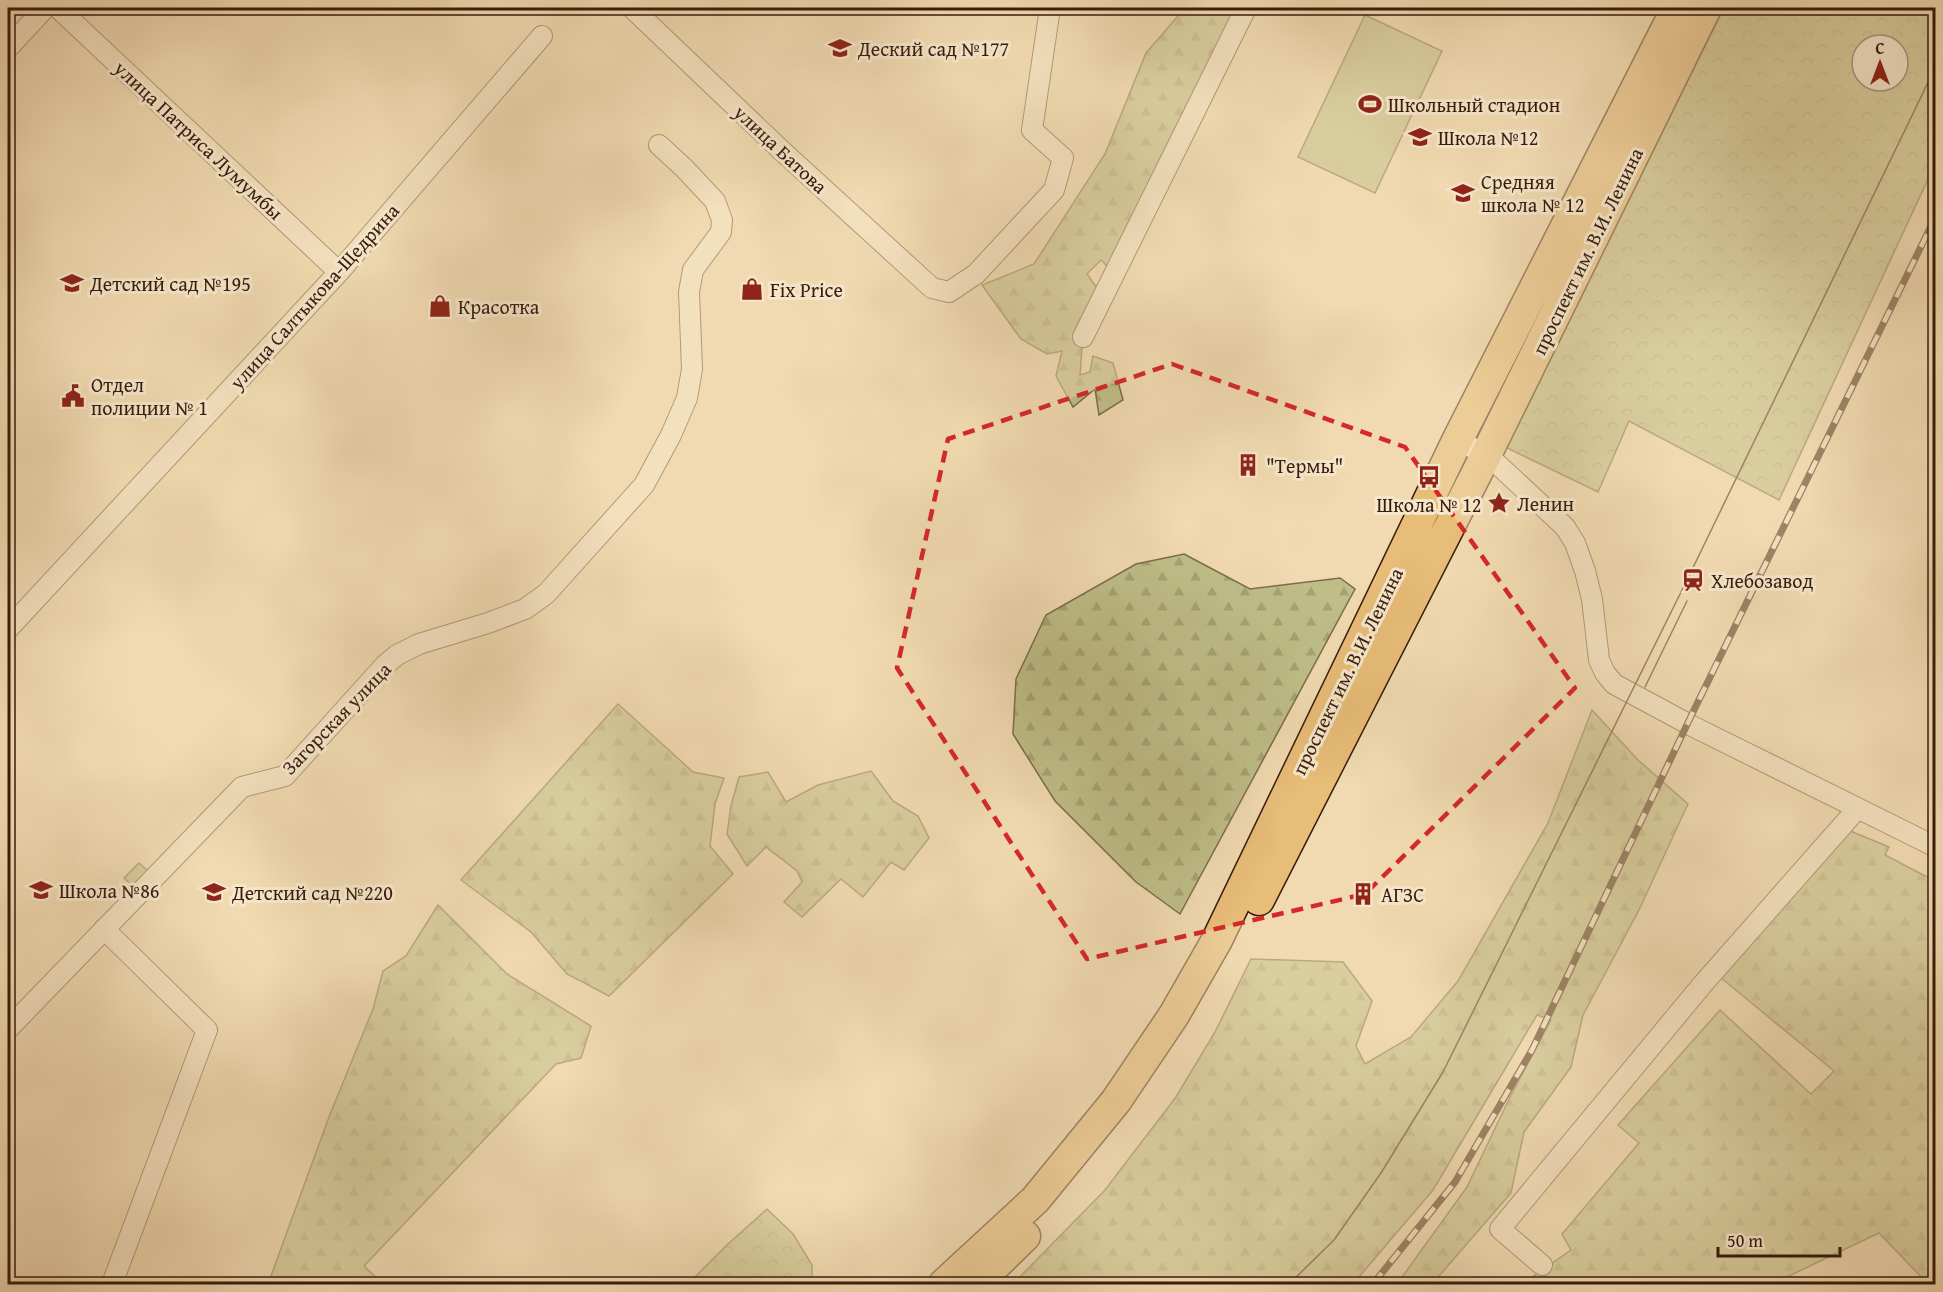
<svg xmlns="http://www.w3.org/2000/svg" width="1943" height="1292" viewBox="0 0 1943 1292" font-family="'Gentium Book Plus',serif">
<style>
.forest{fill:url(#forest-firs);stroke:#7c6c4a;stroke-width:1.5}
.park{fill:url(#park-crowns);stroke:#7c6c4a;stroke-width:1.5;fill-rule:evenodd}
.pitch{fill:#bfbe88;stroke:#7c6c4a;stroke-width:1.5}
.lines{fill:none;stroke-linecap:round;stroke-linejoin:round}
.street-casing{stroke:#664b34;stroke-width:22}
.primary-casing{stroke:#381b0b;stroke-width:33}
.street{stroke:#f6e7cc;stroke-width:20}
.primary{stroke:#e8bd78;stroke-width:30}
.tram{stroke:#381b0b;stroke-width:1.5}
.rail-casing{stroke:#381b0b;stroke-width:7}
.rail{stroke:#f6e7cc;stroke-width:4.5;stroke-dasharray:14;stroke-linecap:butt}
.marked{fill:none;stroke:#d62828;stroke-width:4.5;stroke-dasharray:12 8;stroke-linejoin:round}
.labels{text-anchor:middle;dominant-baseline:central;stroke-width:6;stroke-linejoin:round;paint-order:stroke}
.poi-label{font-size:20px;fill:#381b0b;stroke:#f6e7cc;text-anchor:start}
.street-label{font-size:20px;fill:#381b0b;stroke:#f6e7cc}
</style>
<defs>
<pattern id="forest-firs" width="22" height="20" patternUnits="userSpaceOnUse" patternTransform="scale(1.5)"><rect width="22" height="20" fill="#bfbe88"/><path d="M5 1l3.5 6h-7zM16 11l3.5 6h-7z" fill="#a5a374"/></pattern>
<pattern id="park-crowns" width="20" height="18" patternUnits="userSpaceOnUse" patternTransform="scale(1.5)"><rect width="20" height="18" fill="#bfbe88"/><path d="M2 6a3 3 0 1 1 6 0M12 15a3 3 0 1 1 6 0" fill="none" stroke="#a5a374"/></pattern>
</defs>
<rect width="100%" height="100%" fill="#f1dab1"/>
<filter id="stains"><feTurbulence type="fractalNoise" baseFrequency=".00333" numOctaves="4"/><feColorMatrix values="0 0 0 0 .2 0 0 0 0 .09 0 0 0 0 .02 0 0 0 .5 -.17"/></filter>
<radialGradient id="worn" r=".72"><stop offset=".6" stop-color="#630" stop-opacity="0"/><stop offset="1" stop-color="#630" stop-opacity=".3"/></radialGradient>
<path class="forest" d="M1185 8H1239L1110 269 1101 260 1087 274 1097 288 1074 338 1082 348 1080 375 1090 372 1093 356 1113 363 1123 400 1099 415 1095 389 1073 407 1056 376 1062 351 1047 354 1021 339 982 285 1034 264 1105 154 1146 53Z
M1184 554 1250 589 1340 578 1355 589 1180 914 1136 882 1055 801 1013 734 1016 679 1046 615 1136 564Z
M618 704 693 772 724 778 715 804 710 846 733 874 609 996 567 974 531 932 461 880Z
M1592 710 1638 760 1688 804 1639 910 1583 1015 1571 1067 1524 1132 1511 1193 1432 1284H1397L1467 1187 1510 1097 1551 1020 1537 1015 1433 1190 1353 1284H1013L1105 1190 1176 1097 1215 1032 1251 959 1343 962 1372 1001 1356 1046 1365 1064 1411 1037 1458 981 1548 823Z
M871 771 893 801 918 816 929 838 904 870 891 862 863 897 841 879 802 917 784 902 802 882 797 871 766 847 747 866 727 834 731 806 739 777 768 772 786 802 818 785Z
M1848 830 1889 847 1885 855 1935 881V1284H1928L1879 1233 1772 1284H1522L1571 1250 1562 1234 1639 1143 1618 1125 1720 1010 1811 1094 1834 1071 1720 977Z
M438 905 507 974 591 1026 581 1058 556 1064 364 1266 383 1284H268L329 1117 373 1009 383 971 406 956Z"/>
<path class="park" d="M1724 8H1935V164L1779 500 1629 421 1598 492 1503 446ZM1862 45H1898V81H1862Z
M767 1209 793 1234 812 1265V1284H688L728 1244Z"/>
<path class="pitch" d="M1365 15 1442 51 1375 193 1298 157Z
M139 863 148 871 133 886 124 878Z"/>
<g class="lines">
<g class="street-casing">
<path id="street" d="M58 8 339 272
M632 8 781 150 932 288 949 292 976 274 1054 190 1063 158 1032 130 1050 8
M8 48 45 8
M1083 337 1246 8
M1458 439 1494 461 1565 527 1575 543 1585 571 1592 599 1599 660 1605 673 1614 684 1692 726 1936 847
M8 629 339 272 542 36
M104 929 207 1030 112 1284
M8 1029 242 787 285 776 385 665 397 655 419 644 488 623 525 609 546 594 644 485 671 435 687 398 692 369 689 292 693 270 721 232 722 220 715 201 684 168 659 145
M1542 1265 1500 1229 1702 985 1857 809"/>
</g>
<g class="primary-casing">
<path id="primary" d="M1259 900 1486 455 1706 8
M944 1284 1035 1200 1116 1101 1174 1015 1217 940 1458 439 1677 8
M976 1284 1025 1236"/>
</g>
<use href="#street" class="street"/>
<use href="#primary" class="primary"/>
<path class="tram" d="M1645 687 1687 601
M1289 1284 1334 1240 1381 1173 1443 1072 1688 578 1936 66"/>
<g class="rail-casing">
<path id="rail" d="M1373 1284 1455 1182 1532 1050 1694 710 1936 216"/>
</g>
<use href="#rail" class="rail"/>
</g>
<path d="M0 0H1943V1292H0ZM1172 364 1405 447 1575 688 1365 894 1087 959 897 668 948 439Z" fill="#f1dab1" fill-opacity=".55" fill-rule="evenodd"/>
<path class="marked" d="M1172 364 1405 447 1575 688 1365 894 1087 959 897 668 948 439Z"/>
<defs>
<g id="school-bare" transform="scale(1.8)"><path d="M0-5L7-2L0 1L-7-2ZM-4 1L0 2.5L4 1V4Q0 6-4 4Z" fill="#8f2418" stroke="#f6e7cc" stroke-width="2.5" paint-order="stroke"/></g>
<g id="stadium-bare" transform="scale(1.8)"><path d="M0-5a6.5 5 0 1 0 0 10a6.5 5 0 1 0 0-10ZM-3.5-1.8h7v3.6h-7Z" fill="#8f2418" stroke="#f6e7cc" stroke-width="2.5" paint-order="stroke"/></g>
<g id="shop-bare" transform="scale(1.8)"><path d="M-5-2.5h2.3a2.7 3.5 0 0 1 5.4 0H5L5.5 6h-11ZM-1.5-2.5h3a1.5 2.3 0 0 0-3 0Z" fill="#8f2418" stroke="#f6e7cc" stroke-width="2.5" paint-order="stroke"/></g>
<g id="civic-bare" transform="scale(1.8)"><path d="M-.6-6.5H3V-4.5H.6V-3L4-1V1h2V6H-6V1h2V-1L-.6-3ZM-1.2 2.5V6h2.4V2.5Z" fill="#8f2418" stroke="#f6e7cc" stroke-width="2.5" paint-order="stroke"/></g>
<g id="building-bare" transform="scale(1.8)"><path d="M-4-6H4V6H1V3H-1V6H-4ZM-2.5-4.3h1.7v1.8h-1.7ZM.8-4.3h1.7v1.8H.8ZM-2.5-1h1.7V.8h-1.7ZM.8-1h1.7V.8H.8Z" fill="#8f2418" stroke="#f6e7cc" stroke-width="2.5" paint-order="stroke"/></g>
<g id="bus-bare" transform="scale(1.8)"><path d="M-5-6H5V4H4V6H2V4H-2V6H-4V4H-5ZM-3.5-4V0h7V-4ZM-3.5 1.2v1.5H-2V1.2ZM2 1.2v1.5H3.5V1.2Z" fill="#8f2418" stroke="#f6e7cc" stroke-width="2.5" paint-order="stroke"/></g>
<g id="sight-bare" transform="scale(1.8)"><path d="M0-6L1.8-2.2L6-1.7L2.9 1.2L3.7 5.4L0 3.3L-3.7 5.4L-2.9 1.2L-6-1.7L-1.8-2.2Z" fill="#8f2418" stroke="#f6e7cc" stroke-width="2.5" paint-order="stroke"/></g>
<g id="station-bare" transform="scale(1.8)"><path d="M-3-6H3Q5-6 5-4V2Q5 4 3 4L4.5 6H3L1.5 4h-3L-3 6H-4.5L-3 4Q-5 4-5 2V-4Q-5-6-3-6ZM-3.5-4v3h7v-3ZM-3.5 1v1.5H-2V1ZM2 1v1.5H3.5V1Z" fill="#8f2418" stroke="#f6e7cc" stroke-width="2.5" paint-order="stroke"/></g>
</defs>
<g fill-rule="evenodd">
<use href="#school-bare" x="840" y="48"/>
<use href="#stadium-bare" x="1370" y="104"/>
<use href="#school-bare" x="1420" y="137"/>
<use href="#school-bare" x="1463" y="193"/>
<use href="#school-bare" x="72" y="283"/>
<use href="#shop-bare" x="752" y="289"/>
<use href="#shop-bare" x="440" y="306"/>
<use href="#civic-bare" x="73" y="396"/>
<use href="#building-bare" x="1248" y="465"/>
<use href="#bus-bare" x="1429" y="477"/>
<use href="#sight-bare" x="1499" y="503"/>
<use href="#station-bare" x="1693" y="580"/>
<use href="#school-bare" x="41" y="890"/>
<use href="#school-bare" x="214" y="892"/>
<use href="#building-bare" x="1363" y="894"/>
</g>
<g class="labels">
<g class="poi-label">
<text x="858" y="48">Деский сад №177</text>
<text x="1388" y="104">Школьный стадион</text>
<text x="1438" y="137">Школа №12</text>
<text x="1481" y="181">Средняя<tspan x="1481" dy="23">школа № 12</tspan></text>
<text x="90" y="283">Детский сад №195</text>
<text x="770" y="289">Fix Price</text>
<text x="458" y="306">Красотка</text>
<text x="91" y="384">Отдел<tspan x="91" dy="23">полиции № 1</tspan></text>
<text x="1266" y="465">"Термы"</text>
<text x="1517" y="503">Ленин</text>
<text x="1429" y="504" text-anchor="middle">Школа № 12</text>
<text x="1711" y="580">Хлебозавод</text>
<text x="59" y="890">Школа №86</text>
<text x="232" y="892">Детский сад №220</text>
<text x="1381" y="894">АГЗС</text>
</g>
<g class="street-label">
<text transform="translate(199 140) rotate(43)">улица Патриса Лумумбы</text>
<text transform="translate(781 149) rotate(43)">улица Батова</text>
<text transform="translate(1587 251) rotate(-64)">проспект им. В.И. Ленина</text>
<text transform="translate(314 296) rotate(-48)">улица Салтыкова-Щедрина</text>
<text transform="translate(1347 671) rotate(-64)">проспект им. В.И. Ленина</text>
<text transform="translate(336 718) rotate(-46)">Загорская улица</text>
</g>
</g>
<rect width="1943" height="1292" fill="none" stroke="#f1dab1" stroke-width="30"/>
<rect x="9" y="9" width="1925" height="1274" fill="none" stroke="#381b0b" stroke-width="3"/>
<rect x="15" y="15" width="1913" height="1262" fill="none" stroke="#381b0b" stroke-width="1.5"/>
<g transform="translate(1880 63)"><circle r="28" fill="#f6e7cc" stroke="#aa957f" stroke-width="1.5"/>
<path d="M0-4.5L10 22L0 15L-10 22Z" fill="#8f2418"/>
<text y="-9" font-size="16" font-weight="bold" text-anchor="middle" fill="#381b0b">С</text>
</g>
<path d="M1718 1247v9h122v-9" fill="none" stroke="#381b0b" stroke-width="3"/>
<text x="1727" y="1247" font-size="18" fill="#381b0b" stroke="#f6e7cc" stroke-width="4.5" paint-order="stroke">50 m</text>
<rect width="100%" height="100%" filter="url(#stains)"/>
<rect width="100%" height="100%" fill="url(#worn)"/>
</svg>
